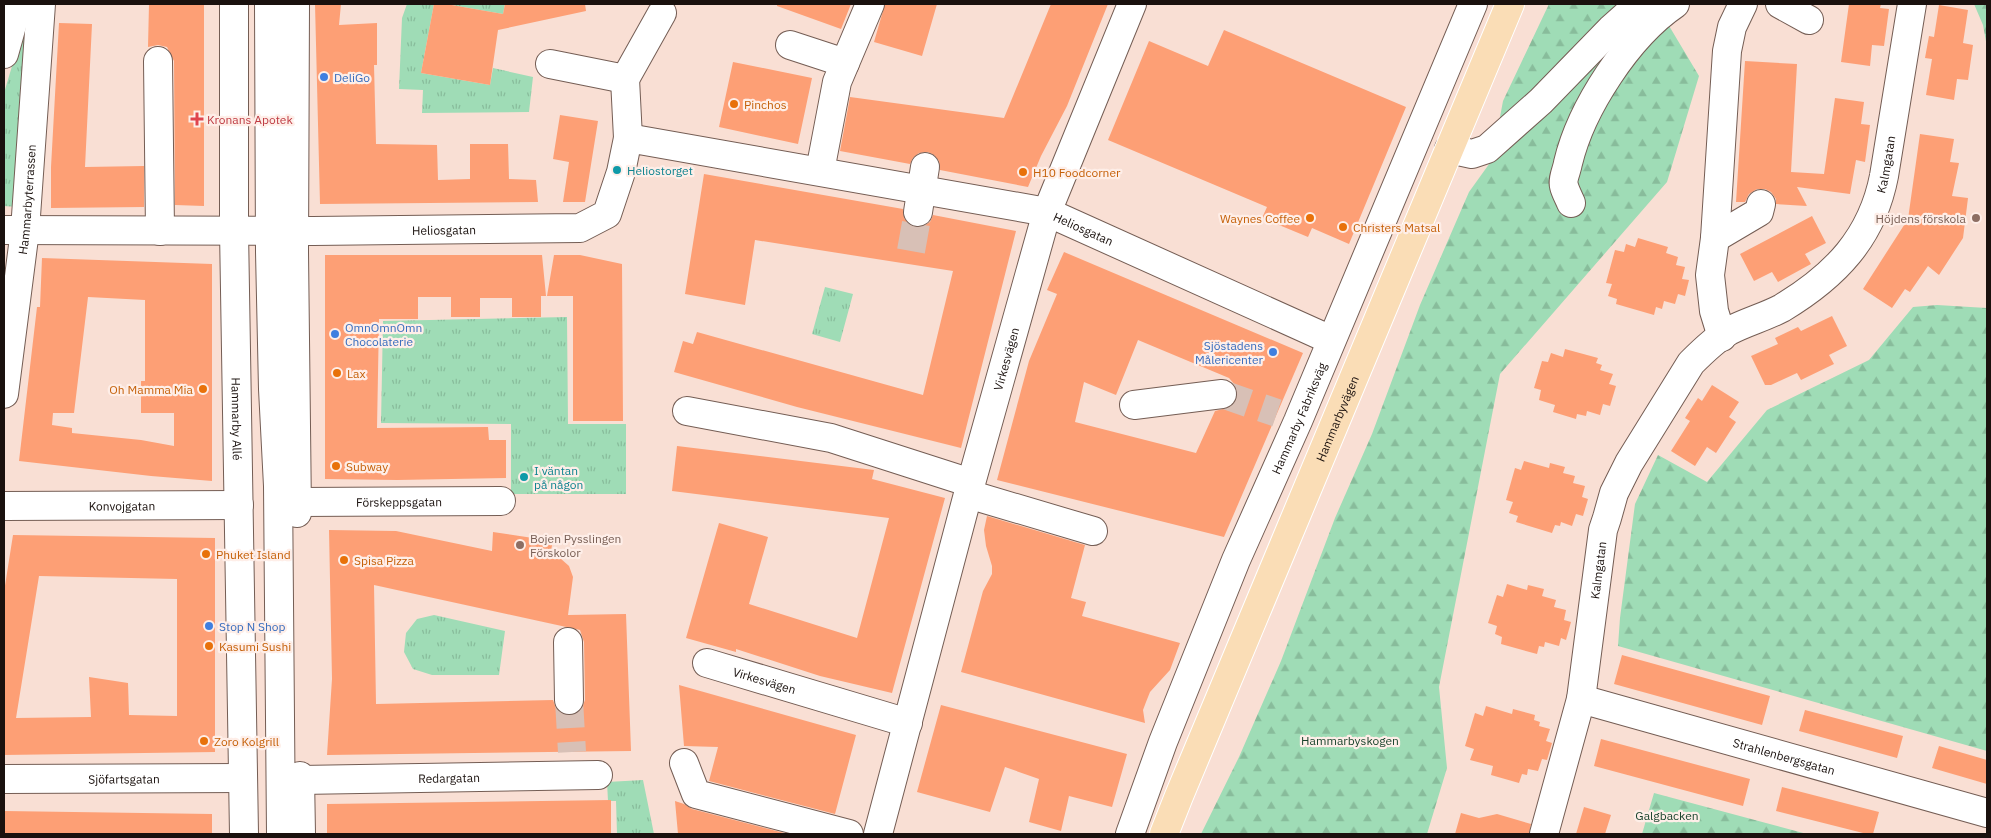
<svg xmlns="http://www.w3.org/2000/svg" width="1991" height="838" viewBox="0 0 1991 838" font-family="'IBM Plex Sans',sans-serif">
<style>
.grass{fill:url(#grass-tufts)}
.forest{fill:url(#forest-firs)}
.building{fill:#fd9f75;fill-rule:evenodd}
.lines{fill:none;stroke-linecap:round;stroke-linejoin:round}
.minor-tunnel{stroke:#d8c0b6;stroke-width:28;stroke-dasharray:28 14;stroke-linecap:butt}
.minor-casing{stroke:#745d54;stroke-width:30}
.major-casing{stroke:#fff;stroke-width:30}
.minor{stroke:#fff;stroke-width:28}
.major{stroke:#faddb6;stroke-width:28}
.shop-dot{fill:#3f7fe0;stroke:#feeee8;stroke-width:2}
.food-dot{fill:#e8710a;stroke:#feeee8;stroke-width:2}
.health-dot{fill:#e0444e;stroke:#feeee8;stroke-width:2}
.culture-dot{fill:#0f9aa8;stroke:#feeee8;stroke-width:2}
.education-dot{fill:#8d6e63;stroke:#feeee8;stroke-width:2}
.labels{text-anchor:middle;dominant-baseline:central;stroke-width:4.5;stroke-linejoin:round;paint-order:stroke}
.shop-label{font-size:12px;fill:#366cbe;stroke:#feeee8;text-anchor:start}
.food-label{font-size:12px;fill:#c56008;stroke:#feeee8;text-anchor:start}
.health-label{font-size:12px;fill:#be3a42;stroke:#feeee8;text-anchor:start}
.street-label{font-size:12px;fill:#1a110e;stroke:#feeee8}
.culture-label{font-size:12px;fill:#0d838f;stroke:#feeee8;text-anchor:start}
.education-label{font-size:12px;fill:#785e54;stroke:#feeee8;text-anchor:end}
.park-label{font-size:12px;fill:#19432c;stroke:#feeee8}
</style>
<defs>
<pattern id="grass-tufts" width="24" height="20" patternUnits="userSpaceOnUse" patternTransform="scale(1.25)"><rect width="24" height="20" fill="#9fdcb6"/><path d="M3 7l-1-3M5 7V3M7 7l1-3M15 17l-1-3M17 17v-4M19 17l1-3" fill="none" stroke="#88bc9b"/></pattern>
<pattern id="forest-firs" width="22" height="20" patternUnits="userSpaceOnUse" patternTransform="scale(1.25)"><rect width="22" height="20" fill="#9fdcb6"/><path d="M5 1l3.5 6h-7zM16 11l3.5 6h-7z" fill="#88bc9b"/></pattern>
</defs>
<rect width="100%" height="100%" fill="#f9dfd4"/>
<path class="grass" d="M407 4H434L421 73 490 85 493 68 533 77 529 112 422 113 423 90 399 89 402 18Z
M446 4H505L503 14Z
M29 9 17 207 4 206V93Z
M825 287 853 294 840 342 812 334Z
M567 317 568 424H626V494H511V424L381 423 383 321Z
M434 615 505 631 499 675H432L413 669 404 652 406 633 417 619Z
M643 780 654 834H617L616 801H608L607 782Z"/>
<path class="forest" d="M1549 4H1656L1699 76 1667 182 1500 374 1439 687 1447 768 1427 834H1201L1239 757 1281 661 1335 518 1372 434 1420 305 1469 192 1492 160 1503 101Z
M1974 4H1987V47L1983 25Z
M1937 305 1987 308V751L1618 646 1620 618 1635 504 1658 455 1707 482 1767 410 1869 360 1913 307Z
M1654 793 1807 834H1642Z"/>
<path class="building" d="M149 4H204V206L175 205 174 61 167 47 158 45 148 47Z
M315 4H341L339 25 377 23V65H374L376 144 437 145 438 180 470 179V144H508L509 179 536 180 538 202 320 204Z
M434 4H446L503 14 505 4H585L586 11 498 30 490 85 421 73Z
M777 4H851L841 29 777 6Z
M885 4H937L922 56 874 42Z
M1051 4H1108L1067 106 1041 156 1028 187 940 170 939 161 934 155 928 152 919 153 913 158 910 164 840 151 850 97 1004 118Z
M1849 4H1881L1880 8 1889 9 1884 46 1872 45 1870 66 1841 62Z
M1939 5 1968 10 1963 43 1973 45 1968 80 1957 79 1954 100 1926 95 1932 59 1925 58 1929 36 1934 37Z
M59 23 92 24 85 167 144 166V207L51 208V167Z
M1224 30 1406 107 1349 244 1312 228 1308 237 1262 218 1267 207 1108 140 1149 41 1208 66Z
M1745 61 1797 64 1791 172 1824 174 1835 98 1864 102 1861 124 1870 125 1865 162 1856 160 1850 194 1797 187 1807 206 1776 204V199L1771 192 1765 189H1757L1749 194 1745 202H1736Z
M733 62 812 78 798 144 719 127Z
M560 115 598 121 585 202H563L569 162 553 159Z
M1920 134 1954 139 1950 162 1959 163 1952 196 1968 198 1963 238 1939 275 1928 266 1910 292 1905 289 1892 308 1863 289 1908 219Z
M704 174 903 209 904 218 909 224 915 227 924 226 930 222 933 215 1016 231 961 448 797 407 674 372 683 341 693 344 697 332 923 395 953 271 755 240 745 305 685 294Z
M1812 216 1826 243 1805 254 1811 264 1778 282 1772 272 1754 281 1740 254Z
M1638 238 1668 247 1666 253 1678 257 1676 265 1685 267 1682 279 1689 280 1685 296 1678 294 1675 304 1664 301 1662 309 1656 307 1654 315 1616 304 1617 299 1608 296 1612 284 1606 283 1615 250 1624 252 1626 244 1635 247Z
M1064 252 1303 353 1224 537 997 480 1029 361 1057 294 1047 290ZM1138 340 1229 378 1235 385 1238 393 1236 400 1231 407 1215 411 1196 453 1075 422 1084 382 1116 395Z
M325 255H542L546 296H541V317H512V298H480V317H451V297H418V319H379L377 428 488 427 489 440H506V478L397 480 325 479Z
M554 255H580L622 264 623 421H573V296H547Z
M42 258 212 264V481L151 476 19 461 37 307H40ZM88 297 145 300V381H141V413H174V446L141 440 72 433V428L52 425 53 413H74Z
M1832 316 1847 346 1829 355 1834 364 1801 380 1797 373 1771 385H1765L1751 356 1778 344 1775 338 1798 327 1801 331Z
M1565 349 1598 358 1596 363 1602 365 1600 370 1613 374 1609 384 1616 386 1610 406 1603 404 1600 415 1587 411 1586 416 1577 414 1576 419 1553 412 1555 405 1539 400 1541 390 1534 388 1542 361 1548 362 1551 353 1563 357Z
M1712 385 1739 402 1729 417 1736 422 1716 453 1707 447 1695 466 1671 451 1690 421 1685 418 1698 398 1702 401Z
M677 446 874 470 872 479 945 498 892 693 820 676 736 649V652L686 638 719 523 768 537 749 604 857 638 889 518 672 491Z
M1524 461 1549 468 1550 463 1565 467 1563 473 1575 476 1573 483 1585 486 1582 497 1588 499 1583 516 1576 514 1572 526 1561 522 1560 526 1555 525 1552 533 1516 522 1518 516 1509 513 1513 502 1506 500 1515 468 1521 470Z
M987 516 1085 545 1071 598 1086 602 1082 616 1180 643 1170 670 1150 692 1146 702 1143 710 1145 723 961 672 983 591 992 574V566L986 546 984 530Z
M329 530 396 531 492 551 493 532 553 541 551 550 569 566 573 577 568 615 626 614 631 751 327 755 332 679ZM374 585 580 630 584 642 585 700 582 708 577 714 569 716 562 714 556 708 553 700 376 704Z
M13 535 215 538V752L4 755V592ZM39 576 177 579V716L129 715 128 683 89 677 91 717 16 718Z
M1507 584 1527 590 1528 585 1544 589 1542 596 1556 600 1554 607 1566 610 1564 620 1571 622 1566 640 1561 638 1559 646 1545 642 1544 647 1539 646 1537 654 1501 644 1502 637 1495 634 1497 626 1488 623 1497 595 1503 597Z
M1622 655 1770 696 1762 725 1614 684Z
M679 685 856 735 835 814 709 781 718 747 684 746Z
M941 705 1127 754 1112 807 1069 796 1061 831 1029 822 1039 779 1005 767 990 812 917 792Z
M1486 706 1512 714 1513 709 1535 715 1534 720 1540 722 1539 726 1550 729 1546 741 1552 743 1547 760 1542 759 1538 771 1528 769 1527 775 1522 774 1519 783 1491 775 1493 766 1470 760 1474 749 1465 746 1475 713 1483 716Z
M1805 710 1903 736 1897 758 1799 731Z
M1601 739 1750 779 1743 806 1594 766Z
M1939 746 1987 760V784L1932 768Z
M1782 787 1879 812 1873 834H1867L1776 811Z
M611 800V834H327V804Z
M675 801 684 804 692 809 788 834H678Z
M1584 807 1611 815 1605 834H1576Z
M4 811 212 814V834H4Z
M1461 813 1479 818 1497 814 1531 824 1529 834H1455Z"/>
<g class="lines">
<path class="minor-tunnel" d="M911 251 918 212
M1222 394 1277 413
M569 700 572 752"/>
<g class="minor-casing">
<g id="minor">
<path id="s1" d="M234 4V230L244 834"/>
<path d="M269 4 270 252 273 389 278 486 281 834"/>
<path d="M295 4 294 252 297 513"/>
<path d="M1780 4 1809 20"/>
<path d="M790 45 845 63"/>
<path d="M4 54 18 4"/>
<path d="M158 61 160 231"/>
<path d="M550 64 625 79 662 13"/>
<path d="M625 79 628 138"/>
<path d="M1449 149 1472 154 1487 149 1541 101 1611 29 1639 4"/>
<path d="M820 171 837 82 870 4"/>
<path d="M1571 203C1569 198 1565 191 1564 186 1562 179 1567 170 1568 163 1581 108 1628 36 1675 4"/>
<path d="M918 212 925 167"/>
<path id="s2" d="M4 230 313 231 580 228 607 214 621 172 628 138 1047 212 1331 340"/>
<path d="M1715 238 1759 212 1761 204"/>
<path d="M1722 337 1714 311 1710 275 1715 238 1727 51 1732 27 1743 4"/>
<path id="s3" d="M4 394 25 230 41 4"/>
<path d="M1134 405 1222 394"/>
<path d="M687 411 831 438 971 483"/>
<path d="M968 494 1093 531"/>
<path id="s4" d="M297 502 501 501"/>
<path id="s5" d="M4 506 239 505"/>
<path d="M568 642 569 700"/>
<path id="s6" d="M707 663 908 723"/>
<path id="s7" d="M1581 699 1987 813"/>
<path d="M684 763 696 794 849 834"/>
<path d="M300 776 301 834"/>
<path id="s8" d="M4 779 243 778"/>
<path id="s9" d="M300 780 598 775"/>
<path id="s10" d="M878 834 968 494 1047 212 1132 4"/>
<path id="s11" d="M1130 834 1163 742 1236 560 1298 421 1473 4"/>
<path id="s12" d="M1544 834 1581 699 1603 530 1607 518 1614 493 1629 463 1691 363C1702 352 1715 339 1729 331 1746 322 1765 317 1782 308 1835 276 1872 238 1884 176L1912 4"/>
</g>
</g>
<g class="major-casing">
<g id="major">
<path id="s13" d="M1164 834 1179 796 1510 4"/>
</g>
</g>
<use href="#minor" class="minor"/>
<use href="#major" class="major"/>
</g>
<g class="shop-dot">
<circle cx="324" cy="77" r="5"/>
<circle cx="335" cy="334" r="5"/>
<circle cx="1273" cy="352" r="5"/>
<circle cx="209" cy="626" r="5"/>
</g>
<g class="food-dot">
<circle cx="734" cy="104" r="5"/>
<circle cx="1023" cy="172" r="5"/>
<circle cx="1310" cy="218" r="5"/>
<circle cx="1343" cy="227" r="5"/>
<circle cx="337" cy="373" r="5"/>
<circle cx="203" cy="389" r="5"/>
<circle cx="336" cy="466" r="5"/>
<circle cx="206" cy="554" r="5"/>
<circle cx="344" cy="560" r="5"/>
<circle cx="209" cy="646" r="5"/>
<circle cx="204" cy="741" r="5"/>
</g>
<path class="health-dot" d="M194.5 111.5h5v5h5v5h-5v5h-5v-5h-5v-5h5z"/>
<g class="culture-dot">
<circle cx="617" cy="170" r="5"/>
<circle cx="524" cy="477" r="5"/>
</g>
<g class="education-dot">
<circle cx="1976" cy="218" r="5"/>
<circle cx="520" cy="545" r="5"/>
</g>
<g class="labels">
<g class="shop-label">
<text x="334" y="77">DeliGo</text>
<text x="345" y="327">OmnOmnOmn<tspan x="345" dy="14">Chocolaterie</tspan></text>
<text x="1263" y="345" text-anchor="end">Sjöstadens<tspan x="1263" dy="14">Målericenter</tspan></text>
<text x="219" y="626">Stop N Shop</text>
</g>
<g class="food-label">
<text x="744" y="104">Pinchos</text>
<text x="1033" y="172">H10 Foodcorner</text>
<text x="1300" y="218" text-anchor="end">Waynes Coffee</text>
<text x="1353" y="227">Christers Matsal</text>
<text x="347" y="373">Lax</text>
<text x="193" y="389" text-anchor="end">Oh Mamma Mia</text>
<text x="346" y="466">Subway</text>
<text x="216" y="554">Phuket Island</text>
<text x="354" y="560">Spisa Pizza</text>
<text x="219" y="646">Kasumi Sushi</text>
<text x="214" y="741">Zoro Kolgrill</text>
</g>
<g class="health-label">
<text x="207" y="119">Kronans Apotek</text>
</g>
<g class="street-label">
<text stroke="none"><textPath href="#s12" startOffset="792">Kalmgatan</textPath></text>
<text stroke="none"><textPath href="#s3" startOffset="196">Hammarbyterrassen</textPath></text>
<text stroke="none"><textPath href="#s2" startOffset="440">Heliosgatan</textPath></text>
<text stroke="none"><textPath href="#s2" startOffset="1151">Heliosgatan</textPath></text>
<text stroke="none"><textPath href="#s10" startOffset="492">Virkesvägen</textPath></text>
<text stroke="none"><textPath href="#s11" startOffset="449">Hammarby Fabriksväg</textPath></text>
<text stroke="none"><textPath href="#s13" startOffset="450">Hammarbyvägen</textPath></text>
<text stroke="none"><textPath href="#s1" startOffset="415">Hammarby Allé</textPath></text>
<text stroke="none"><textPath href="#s4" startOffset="102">Förskeppsgatan</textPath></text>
<text stroke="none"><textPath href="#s5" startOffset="118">Konvojgatan</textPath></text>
<text stroke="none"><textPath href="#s12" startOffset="270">Kalmgatan</textPath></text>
<text stroke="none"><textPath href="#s6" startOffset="60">Virkesvägen</textPath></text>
<text stroke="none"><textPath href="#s7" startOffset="211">Strahlenbergsgatan</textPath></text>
<text stroke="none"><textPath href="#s8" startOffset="120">Sjöfartsgatan</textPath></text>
<text stroke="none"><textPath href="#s9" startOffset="149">Redargatan</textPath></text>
</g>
<g class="culture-label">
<text x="627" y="170">Heliostorget</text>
<text x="534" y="470">I väntan<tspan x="534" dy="14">på någon</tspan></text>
</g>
<g class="education-label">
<text x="1966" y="218">Höjdens förskola</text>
<text x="530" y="538" text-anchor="start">Bojen Pysslingen<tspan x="530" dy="14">Förskolor</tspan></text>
</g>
<g class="park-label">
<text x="1350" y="740">Hammarbyskogen</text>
<text x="1667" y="815">Galgbacken</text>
</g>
</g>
<rect width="1991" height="838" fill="none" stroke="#1a110e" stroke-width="10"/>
</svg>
